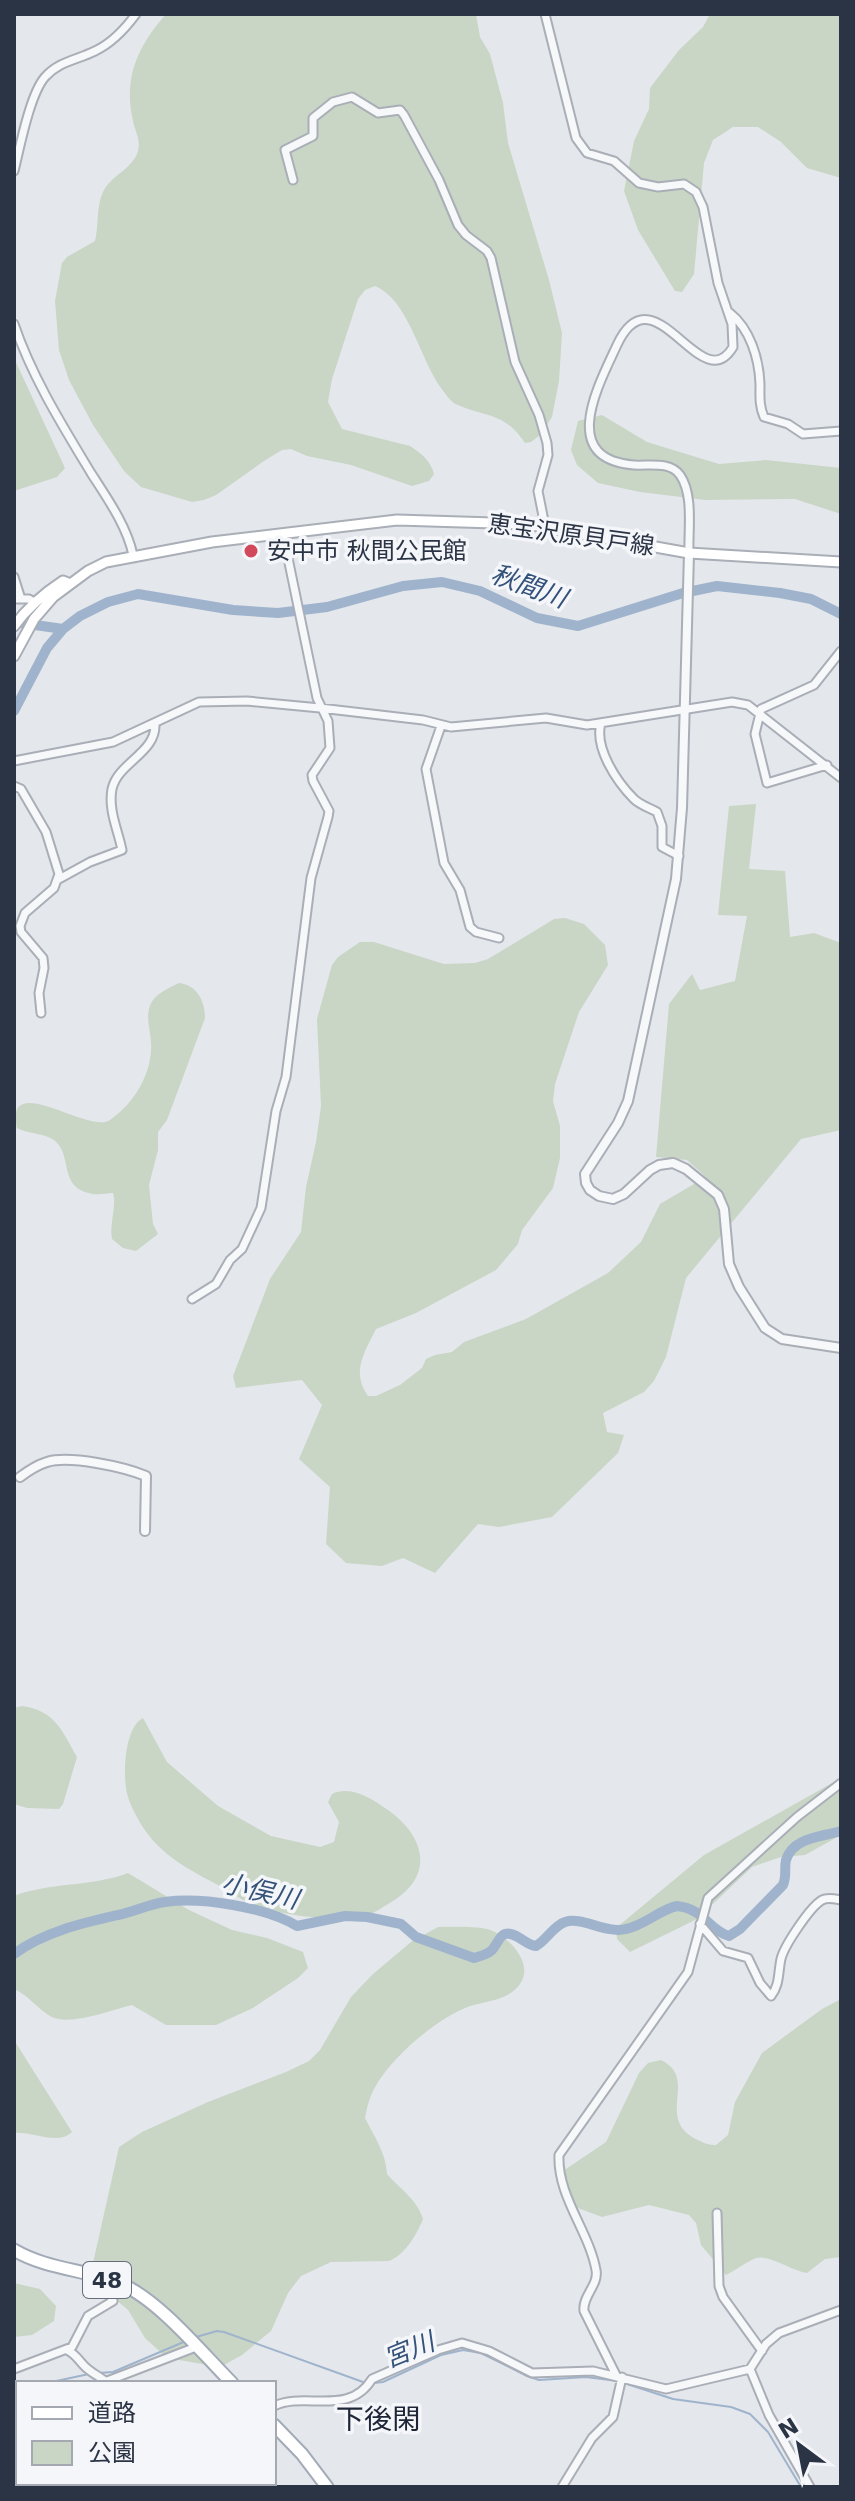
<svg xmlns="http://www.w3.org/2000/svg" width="855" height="2501" viewBox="0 0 855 2501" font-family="'DejaVu Sans','Noto Sans JP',sans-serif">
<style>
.green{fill:#c9d6c5}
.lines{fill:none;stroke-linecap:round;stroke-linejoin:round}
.stream{stroke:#9fb4cc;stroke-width:2}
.river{stroke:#9fb4cc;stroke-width:10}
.minor-casing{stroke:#a9aeb7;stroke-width:11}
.tertiary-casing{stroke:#a9aeb7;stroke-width:12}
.secondary-casing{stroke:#a9aeb7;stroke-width:13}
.primary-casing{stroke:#a3abb8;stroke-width:15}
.minor{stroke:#f7f8fa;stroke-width:7}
.tertiary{stroke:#f7f8fa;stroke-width:8}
.secondary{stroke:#fff;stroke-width:9}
.primary{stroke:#fff;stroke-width:11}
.poi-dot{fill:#d1495b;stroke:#f4f6f9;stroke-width:3}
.labels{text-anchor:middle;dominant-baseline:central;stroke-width:7;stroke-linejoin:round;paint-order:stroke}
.shield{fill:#f4f6f9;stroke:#676e7b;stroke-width:2}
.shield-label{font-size:22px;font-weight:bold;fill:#2b3445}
.street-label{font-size:24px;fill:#2b3445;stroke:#f4f6f9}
.poi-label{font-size:24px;fill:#2b3445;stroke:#f4f6f9;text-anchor:start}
.water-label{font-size:26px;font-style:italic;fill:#34527a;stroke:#f4f6f9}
.quarter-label{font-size:28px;fill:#1d2536;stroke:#f4f6f9}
</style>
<rect width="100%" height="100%" fill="#e4e7ec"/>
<path class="green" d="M166 14H476L480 37 490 54 503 103 508 143 549 280 562 333 559 381 552 417 540 435 531 442 525 443C504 412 488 418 458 405 451 403 445 393 441 388 420 359 408 299 375 286L365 290 358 299 332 379 328 402 342 429 410 446C421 453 431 461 434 474L429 481 412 486 351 465 307 456 291 449 282 450 264 461 216 495 204 500 192 502 141 487 124 471 93 425 69 380 59 350 55 301 62 263 67 257 95 241C99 225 96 207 103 192 111 175 133 169 138 151 141 140 135 131 133 121 123 78 138 46 166 14Z
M710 14H841V178L807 168 781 142 758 127H733L713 140 704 163 694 274 682 292 675 291 638 230 624 191 634 141 649 109 650 88 679 50 703 27Z
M14 358 65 468 57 477 14 491Z
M602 415 647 442 719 464 766 460 841 468V514L795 499 705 500 640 492 598 483 577 465 571 450 578 421Z
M756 804 749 869 785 871 790 937 814 933 841 943V1130L801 1139 686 1278 666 1357 654 1381 644 1392 603 1413 607 1432 624 1435 618 1453 552 1517 499 1527 478 1524 435 1573 403 1558 382 1566 346 1563 326 1544 330 1487 299 1459 322 1405 302 1380 236 1388 233 1376 270 1279 301 1232 306 1187 316 1142 321 1106 317 1019 332 965 338 957 360 942H374L444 964 475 963 488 959 554 919 565 918 584 924 605 945 608 965 579 1012 555 1084 553 1101 560 1126V1158L553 1188 522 1230 518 1244 496 1270 416 1313 376 1329C364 1353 351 1372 368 1396H376L400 1385 422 1368 426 1359 435 1355 452 1352 464 1342 526 1319 608 1273 641 1242 660 1204 706 1177 687 1160 656 1157 669 1004 692 974 700 990 735 981 747 916 718 915 729 806Z
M179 983C197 985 205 1001 205 1018L167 1120 158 1132V1150L149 1185 153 1224 158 1234 136 1251 123 1248 112 1239C109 1224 117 1206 113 1193 106 1193 100 1195 93 1194 57 1188 74 1156 54 1140 44 1133 28 1134 17 1128 4 1069 89 1135 110 1120 135 1103 153 1072 151 1042 150 1027 144 1013 153 1000 159 992 171 987 179 983Z
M22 1706C56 1711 62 1731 77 1757L63 1804 59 1809 27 1808 14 1804V1708Z
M143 1718 167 1762 218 1806 271 1836 320 1847 334 1842 339 1822 328 1802 332 1794C348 1786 368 1796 382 1806 421 1830 439 1872 393 1901 384 1906 376 1913 366 1915 336 1923 275 1915 247 1902 236 1897 226 1889 216 1884 184 1867 156 1852 138 1819 134 1812 130 1804 128 1797 122 1779 124 1727 143 1718Z
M841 1778V1835L805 1855 781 1857 752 1867 697 1919 630 1952 617 1939 616 1928 704 1855Z
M128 1873 189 1910 232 1930 267 1938 303 1952 308 1968 298 1978 253 2008 216 2025H166L132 2005C111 2010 69 2027 50 2016 37 2008 29 1996 14 1989V1896C50 1882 92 1887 128 1873Z
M438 1927C454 1927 471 1926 487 1929 507 1934 535 1963 520 1984 509 2000 487 2001 470 2006 437 2018 391 2057 374 2089 369 2098 367 2108 365 2118 374 2136 386 2153 387 2174 400 2189 417 2199 423 2219 417 2234 405 2255 389 2261L331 2262 301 2276 288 2293 271 2331 242 2355 224 2365 214 2366 167 2358 145 2338 128 2310 100 2286 93 2274V2263L119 2147 142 2132 208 2102 286 2072 309 2061 320 2050 351 1997 373 1974 411 1942Z
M841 1999V2257L825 2259 807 2273C793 2271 767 2254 756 2258 746 2262 736 2270 726 2275L701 2245 696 2223 689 2215 649 2205 602 2217 567 2204 559 2181 563 2171 606 2142 639 2073 648 2063 661 2060C700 2079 653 2119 698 2140 704 2143 708 2145 716 2145L728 2135 735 2102 762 2053 822 2009Z
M14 2040 72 2132C58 2146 32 2131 14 2133Z
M14 2283 40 2289 56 2306 54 2321 32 2335 14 2337Z"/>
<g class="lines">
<path class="stream" d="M196 2337 217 2331 224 2332 363 2382
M99 2373 113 2372 186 2341
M47 2383 89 2374
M374 2383 383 2382 441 2355 463 2350 481 2353 527 2376 539 2380 586 2377 618 2381
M624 2383 673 2399 731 2407 750 2414 768 2432 801 2487
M14 2390H18"/>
<path class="river" d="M14 622 63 629
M14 711 47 648 63 629 80 616 108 602 138 594 233 610 278 613 327 607 403 586 442 582 480 591 537 618 578 626 683 593 717 586 780 593 811 599 841 614
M14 1954C43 1932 83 1923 118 1915 134 1912 149 1904 165 1902 202 1897 265 1907 297 1926L345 1916 367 1917 401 1924 416 1937 474 1958C480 1956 487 1955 492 1950 497 1945 499 1936 505 1934 516 1931 525 1945 536 1946 547 1940 553 1926 565 1922 582 1916 605 1934 626 1929 645 1925 659 1910 677 1906 705 1909 708 1930 729 1936L740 1929 783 1885C787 1876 784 1869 786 1860 793 1837 822 1837 841 1831"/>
<g class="minor-casing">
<path id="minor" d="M545 14 576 138 587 153 614 161 639 183 658 187 684 184 696 192 703 207 718 283 732 324 733 347C701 401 654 266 617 345 598 386 558 459 634 465 649 466 670 461 680 475 694 495 688 530 689 553
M14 171C20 147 30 94 45 77 59 61 77 60 95 51 112 43 125 29 136 14
M293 180 285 150 313 136V118L333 102 352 97 378 113 400 110 404 115 439 180 458 225 466 235 487 251 491 258 515 362 539 415 547 443 548 455 538 491 545 526
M730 313C750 329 759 358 760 384 760 396 759 406 764 417L788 424 803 434 841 431
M14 324C32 377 62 425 91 473 107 498 127 526 133 555
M14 577 21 599
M14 599H29L34 602
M601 723C594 748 617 782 634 799 640 805 650 808 657 812L662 826V847L679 856
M441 726 426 769 444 863 460 890 470 927 476 932 499 938
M14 761 113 742 199 702 247 701 320 708 423 720 451 727 546 718 587 725 732 702 748 705 841 778
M827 765 767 783 755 734 761 709 814 685 841 651
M14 786 21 789 46 832 59 874 54 888 25 913 20 926 21 932 43 958 44 968 39 993 41 1013
M59 879 90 862 122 850C118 830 108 810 112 789 118 762 157 753 155 723
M192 1299 216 1284 230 1260 242 1249 261 1208 276 1111 286 1077 311 878 328 817 329 811 313 781 312 775 330 748 328 721 317 698 283 534
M700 1924 723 1951 748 1958 760 1983 771 1996C780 1985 778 1972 781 1959 784 1946 810 1907 822 1900 828 1897 835 1899 841 1900
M717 2213 719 2286 723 2297 762 2351
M67 2350C78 2355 80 2364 89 2370 95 2375 101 2377 107 2383
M14 2369 72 2347 88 2316 113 2301 101 2279
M750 2369 769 2415 810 2487
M616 2375 584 2311C582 2296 599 2285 596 2270 589 2231 557 2196 559 2155L688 1972 708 1898 797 1817 841 1783
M102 2383 196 2347
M274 2406C305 2391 349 2417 372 2379L438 2350 462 2343 489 2351 532 2373 593 2371 666 2389 750 2369 766 2344 779 2333 841 2310
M14 2408 18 2407
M562 2487 592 2438 613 2417 622 2377"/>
</g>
<g class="tertiary-casing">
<path id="tertiary" d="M689 553 682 808 676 879 628 1101 618 1123 585 1174 586 1183 590 1190 599 1196 613 1199 624 1194 650 1170 659 1165 673 1163 686 1169 718 1195 724 1209 729 1264 739 1287 765 1328 782 1339 841 1348
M20 1477C28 1471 37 1465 47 1462 70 1455 124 1467 146 1476L145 1531"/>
</g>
<g class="secondary-casing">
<path id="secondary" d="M14 626C28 607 43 594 63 581L70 584
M14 656 34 619 53 597 88 571 106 562 212 542 397 520 527 524 689 553 841 562"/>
</g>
<g class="primary-casing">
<path id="primary" d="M14 2250C48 2270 86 2269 121 2284 159 2300 202 2353 232 2383
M274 2425 302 2454 327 2487"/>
</g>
<use href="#minor" class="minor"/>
<use href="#tertiary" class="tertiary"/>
<use href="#secondary" class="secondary"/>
<use href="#primary" class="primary"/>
</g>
<circle class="poi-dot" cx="251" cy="551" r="8"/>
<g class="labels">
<rect class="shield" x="83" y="2262" width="48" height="36" rx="6"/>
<g class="shield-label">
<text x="107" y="2280">48</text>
</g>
<g class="street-label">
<text transform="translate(571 535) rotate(8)">恵宝沢原貝戸線</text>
</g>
<g class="poi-label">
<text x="267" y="551">安中市 秋間公民館</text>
</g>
<g class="water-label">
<text transform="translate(529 586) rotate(20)">秋間川</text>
<text transform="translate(260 1891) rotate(13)">小俣川</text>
<text transform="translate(409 2350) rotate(-22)">宮川</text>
</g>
<g class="quarter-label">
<text x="378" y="2419">下後閑</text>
</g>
</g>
<rect width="855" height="2501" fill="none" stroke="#2b3445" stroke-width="32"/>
<rect x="16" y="2381" width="260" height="104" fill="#f4f6f9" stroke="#a4a8b1" stroke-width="2"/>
<rect x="32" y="2407" width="40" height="12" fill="#ffffff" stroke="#a4a8b1" stroke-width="2"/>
<text x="88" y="2421" font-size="24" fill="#2b3445">道路</text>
<rect x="32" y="2441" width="40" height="24" fill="#c9d6c5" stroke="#a4a8b1" stroke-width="2"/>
<text x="88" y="2461" font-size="24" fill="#2b3445">公園</text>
<g transform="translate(799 2445) rotate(328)" stroke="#f4f6f9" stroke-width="6" paint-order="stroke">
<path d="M0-6L14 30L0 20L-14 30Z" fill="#2b3445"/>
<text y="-12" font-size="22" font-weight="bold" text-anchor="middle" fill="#2b3445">N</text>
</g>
</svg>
